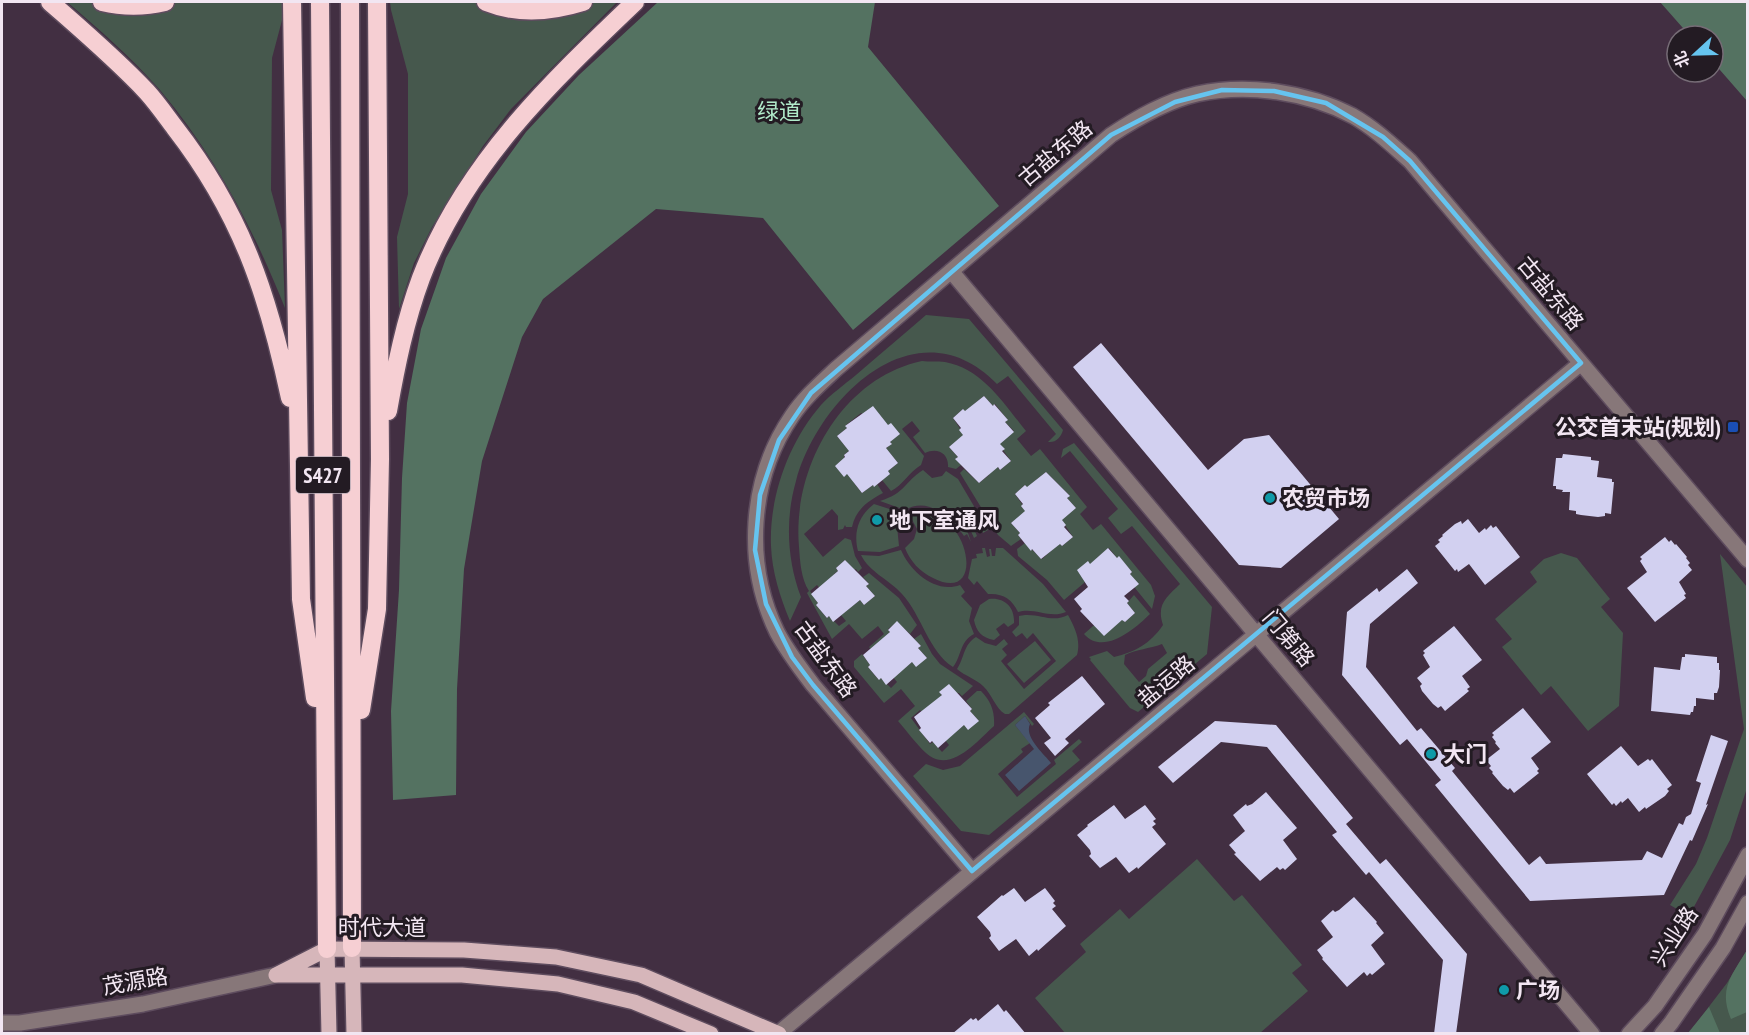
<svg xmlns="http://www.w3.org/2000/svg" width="1749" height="1035" viewBox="0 0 1749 1035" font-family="'PT Sans Narrow','Noto Sans SC',sans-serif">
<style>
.green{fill:#46584d;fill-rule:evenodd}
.forest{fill:#547261}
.water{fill:#47556d}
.building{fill:#d2d0f0}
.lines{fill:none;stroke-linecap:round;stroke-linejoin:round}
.minor-casing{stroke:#5e4c5e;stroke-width:18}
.major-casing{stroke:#5e4c5e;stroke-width:18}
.highway-casing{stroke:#5e4c5e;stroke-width:21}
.minor{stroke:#877779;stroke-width:15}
.major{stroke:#d6b6ba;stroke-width:15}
.highway{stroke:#f6cfd3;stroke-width:18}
.marked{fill:none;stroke:#66c4ef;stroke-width:4.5;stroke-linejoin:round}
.transit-dot{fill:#1a4fb4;stroke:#231b23;stroke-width:2}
.culture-dot{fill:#0f9aa8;stroke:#231b23;stroke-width:2}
.labels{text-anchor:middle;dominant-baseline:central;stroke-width:6;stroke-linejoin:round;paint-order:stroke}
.shield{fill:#231b23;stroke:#b4a9b4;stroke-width:1.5}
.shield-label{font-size:21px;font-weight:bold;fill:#f2e6f2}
.park-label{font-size:22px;fill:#b1eaca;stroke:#231b23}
.street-label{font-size:22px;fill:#f2e6f2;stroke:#231b23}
.poi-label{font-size:22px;font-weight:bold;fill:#f2e6f2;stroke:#231b23;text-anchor:start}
</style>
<rect width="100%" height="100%" fill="#422f42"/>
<path class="green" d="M67 2H285V9L272 58 271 190 282 230 285 308C253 228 216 157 160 90 132 58 99 29 67 2Z
M390 2H617L511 109 483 146 432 227 414 263 399 309 397 237 408 194V74L391 10Z
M926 315 969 319 1063 430C1061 437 1056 443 1048 442L1056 434 1008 376 997 384C917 302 819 397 796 481 785 519 787 560 801 597L790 621C780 597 772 572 771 546 769 496 789 442 821 405 831 394 844 385 856 375 879 355 903 335 926 315Z
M922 361C929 362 938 361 945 362 983 369 1004 404 1026 431L1017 439 1031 456 1040 449 1087 507 1080 514 1093 530 1101 524 1151 585 1155 596 1152 609 1135 588 1130 574 1132 572 1119 557 1117 558 1109 548 1098 557 1084 583 1064 600 1047 580 1018 556 1017 549 1025 543 1042 559 1052 550 1058 541 1062 546 1073 537 1058 515 1076 508 1067 498 1069 495 1046 472 1036 480 1029 492 1025 485 1015 494 1029 514 1011 523 1020 533 1018 535 1021 539 1011 546 998 535 960 473 964 469 979 483 989 475 985 469 996 465 1000 470 1011 461 995 439 1014 431 1005 422 1007 419 995 404 993 406 984 396 974 404 966 416 963 409 953 418 967 439 949 447 958 457 956 459 961 465 956 469 948 467C949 453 937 447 925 453L913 437 920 431 912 421 902 429 924 456 921 465C909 472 903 485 891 491L882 480 888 471 898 463 889 452 884 456 881 453 891 444 886 427 861 413 846 425 847 428 837 436 846 447 852 448 844 455V476L849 472 859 479 854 483 862 493 873 485 874 486 877 484 883 493C868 501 856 509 852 527H846L845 525 843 529 838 530V516L832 509 804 534 823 557 845 538 851 540 855 556 862 568 858 572 856 569 854 570 845 560 836 568 838 571 834 574 841 584 821 590 817 585 810 591 818 603 816 605 827 618 829 616 839 626 846 621 841 615 860 600 864 605 875 596 866 586 869 584 863 577 869 573 899 598 917 625 910 634 897 622 888 629 890 632 873 652 869 647 884 634 878 626 862 639 849 624 832 639 807 593 809 591C801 579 800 561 799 547 792 469 841 378 922 361Z
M1074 443 1212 607 1207 654 1138 712 1130 708 1090 660 1091 659 1089 657 1107 651 1114 657C1135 652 1150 644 1163 625 1156 604 1167 597 1180 584L1132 526 1121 534 1108 518 1118 509 1070 451 1061 458 1063 449ZM1162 644 1167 653 1148 669 1146 676 1139 682 1124 664 1125 655C1137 649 1149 649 1162 644Z
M923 470 932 478 942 476 946 471 958 479 988 530 983 533 980 526 977 528 974 523 972 524 977 536 974 538 970 529 967 530 971 542 967 534 964 536C951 517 928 496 905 510L880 501C906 493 904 482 923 470Z
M874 504 902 513 897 526 899 546 880 552 858 551C853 532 859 515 874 504Z
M918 510C971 510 987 606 933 578 920 572 910 561 905 548L914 539 917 529 909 514Z
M982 548H985L987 557 990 556 989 549H991L992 556H995L996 548H1003L1043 584 1066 612C1049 619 1035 607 1018 612 1012 599 1003 593 988 594L977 581 974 585 968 578 972 559 977 558 976 554 983 553Z
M901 550C910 571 935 594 960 585L965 592 961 596 972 608 969 621 974 634C959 642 962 656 953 667 929 652 922 616 902 594 890 580 869 572 861 555L879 556Z
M1561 553 1577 558 1610 599 1601 607 1623 633 1619 706 1588 731 1551 686 1541 695 1502 647 1512 639 1495 619 1537 582 1530 572 1544 559Z
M1720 554 1747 587V788L1730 840 1689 916 1670 905 1696 864 1707 838 1744 729Z
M1134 595 1150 614C1135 629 1103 656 1084 634L1093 626 1120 617 1125 622 1135 613 1127 603Z
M989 599C1004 597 1015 607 1014 623L1008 627 1004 623 996 629 1000 635 994 640C982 638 976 631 974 620L980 605Z
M1025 615C1041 614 1053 623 1068 615 1075 628 1081 640 1077 655L1009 714H1005C995 708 992 694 983 686 976 679 965 676 957 669 965 657 963 645 976 637L985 643 996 646 1004 639 1008 644 1002 649 1007 655 1001 661 1024 689 1056 661 1033 633 1027 639 1022 633 1016 637 1012 632 1019 625V616Z
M921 634 932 654 940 664 973 686 962 696 959 693 940 692 942 695 925 715 920 710 911 718 930 744 933 742 942 752 949 745 945 740 964 725 978 720 970 711 972 709 966 701 977 691H981C991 701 995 712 994 726 977 741 950 775 926 753 916 744 907 731 898 721L915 706 901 689 884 703 854 667V661L862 654 870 665 868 667 878 679 881 678 891 688 897 682 893 677 912 662 927 658 918 648 921 646 914 639Z
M1035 641 1051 660 1024 683 1007 664Z
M1024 712 1034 724 1032 726 1025 716 1015 725 1030 743 1021 749 1023 752 998 774 1017 797 1056 764 1054 760 1079 739 1082 742 1072 751 1080 760 989 835 961 831 913 776 926 764 943 770 960 766Z
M1197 859 1234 901 1242 895 1302 965 1292 973 1308 991 1260 1033H1065L1035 998 1086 952 1080 944 1120 909 1129 919Z
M1747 950V1033L1688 1034 1727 983Z"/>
<path class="forest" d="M658 2H875L868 47 999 206 853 330 763 218 656 209 543 299 522 337 482 461 464 569 457 689 456 795 393 800 391 711 399 590 402 478 407 403 421 329 446 258 481 194 526 132 579 75Z
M1660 2H1745L1748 4 1747 101 1713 62V36H1690Z
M1747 950V1012L1731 1019C1718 989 1732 975 1747 950Z
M1709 1007 1720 1033H1688Z"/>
<path class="water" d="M1025 716 1030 724C1024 737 1043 753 1051 763L1019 791 1005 775 1034 749 1015 725Z"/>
<path class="building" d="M1101 343 1208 470 1244 439 1269 435 1339 519 1281 568 1239 565 1073 367Z
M984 396 993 406 994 404 1008 420 1005 422 1014 432 1000 444 1005 449 1002 451 1011 461 1000 470 998 467 979 483 955 459 958 457 949 447 963 435 959 430 961 428 953 418 963 409 965 411Z
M873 406 888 425 891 423 900 434 890 442 892 444 886 448 898 463 888 471 890 474 874 487 873 485 862 493 847 474 844 477 835 466 845 457 844 455 849 451 837 436 847 428 845 426Z
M1563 454 1591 457V460L1599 461 1597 477 1612 479V482H1614L1611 514 1605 513V516L1598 517 1581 515 1576 514V511L1569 510 1570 492H1562L1563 490 1556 489V486H1553L1556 458H1562Z
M1046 472 1070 496 1067 498 1076 508 1062 520 1066 525 1064 527 1073 537 1062 546 1060 544 1041 559 1032 549 1031 551 1018 535 1020 533 1011 523 1025 511 1021 506 1023 504 1015 494 1025 485 1027 487Z
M1468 519 1479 533 1485 528 1486 530 1491 525 1493 528 1496 526 1520 557 1485 585 1469 564 1458 572 1457 569 1455 571 1435 546 1440 542 1438 540 1443 536 1442 535 1455 524 1461 521 1462 524Z
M1665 537 1669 542 1671 540 1675 545 1676 544 1687 557 1686 558 1690 563 1688 565 1692 570 1679 582 1686 594 1684 595 1686 598 1655 622 1627 588 1647 572 1640 561 1642 559 1640 557Z
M1108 548 1117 558 1119 556 1132 572 1130 574 1139 584 1124 596 1129 601 1127 603 1135 613 1125 622 1122 620 1104 636 1080 611 1082 609 1074 599 1088 587 1077 570 1088 561 1090 564Z
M845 560 869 584 866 586 875 596 864 605 860 600 833 622 829 616 827 618 816 605 818 603 811 594 838 571 836 568Z
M1407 569 1418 583 1370 624 1366 667 1417 731 1421 728 1455 768 1452 771 1529 865 1540 856 1546 864 1642 860 1647 851 1662 858 1679 823 1683 825 1686 817 1691 814 1701 783 1696 781 1711 735 1728 741 1706 805 1708 804 1692 841 1690 840 1664 895 1530 901 1435 785 1441 780 1407 739 1400 745 1342 675 1347 612 1377 588 1379 592Z
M897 621 921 646 918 648 927 658 916 667 912 662 886 685 881 678 879 680 868 667 870 665 863 655 890 632 888 630Z
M1454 626 1482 660 1462 676 1470 687 1467 689 1469 691 1445 711 1441 706 1438 708 1433 704 1422 691 1420 686 1422 684 1417 678 1430 667 1423 655 1425 653 1423 651Z
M1685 654 1717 657V663H1719V670H1720L1719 687 1717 693H1714V700L1696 698V706H1694L1693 712H1691L1690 715 1651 711 1654 667 1680 670 1682 657H1685Z
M1082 676 1105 704 1065 739 1069 743 1055 756 1044 743 1051 738 1035 718 1050 705 1048 703Z
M949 684 972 709 970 711 979 721 968 730 964 725 938 748 932 741 930 743 919 730 921 728 914 717 942 695 939 692Z
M1523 708 1551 742 1531 758 1539 769 1537 771 1539 773 1514 793 1510 788 1508 790 1503 786 1492 773 1493 772 1489 768 1491 766 1486 760 1500 749 1495 743 1496 742 1492 737 1494 735 1492 733Z
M1215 721 1276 725 1353 818 1346 824 1380 864 1386 859 1467 954 1456 1034H1434L1443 960 1369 872 1366 875 1332 835 1337 832 1267 747 1221 742 1173 783 1158 767Z
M1621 746 1638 766 1648 759 1650 761 1652 759 1672 785 1667 789 1669 791 1665 796 1646 809 1645 807 1639 812 1628 798 1622 803 1621 801 1616 806 1614 803 1612 805 1587 774Z
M1266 792 1297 828 1283 840 1297 859 1285 870 1283 868 1280 870 1277 867 1260 881 1234 854 1236 853 1229 845 1245 831 1233 815 1246 804 1247 806 1252 804Z
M1114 805 1125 819 1145 805 1156 819 1153 821 1156 824 1152 827 1166 844 1138 869 1137 867 1129 873 1116 857 1100 868 1089 856 1091 854 1090 850 1077 835 1088 826 1087 825Z
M1014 888 1025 902 1045 888 1055 901 1053 903 1056 906 1052 909 1066 926 1038 951 1037 949 1029 956 1016 939 999 951 989 938 991 936 990 932 977 917 1002 895 1003 896Z
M1354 897 1377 922 1376 923 1384 933 1371 945 1385 964 1372 975 1370 973 1367 976 1364 972 1347 987 1322 959 1323 958 1317 950 1333 937 1321 921 1333 910 1335 912 1339 910Z
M998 1004 1004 1012 1006 1010 1026 1034H952L971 1018 973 1020 976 1018 978 1021Z"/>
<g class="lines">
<g class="minor-casing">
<path id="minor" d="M951 271 1592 1034
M972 871 813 685C800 668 787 651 777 632 744 564 749 479 792 416 804 398 820 384 836 369L1111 135C1137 118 1166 101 1197 94 1249 83 1307 92 1353 116 1374 128 1392 145 1410 161L1748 560
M2 1023H20L143 1004 276 975
M779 1033 1581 363
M1629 1034 1655 1006 1705 934 1748 855
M1662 1034 1671 1023 1723 948 1748 903"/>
</g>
<g class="major-casing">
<path id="major" d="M352 948 354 1034
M327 949 329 1034
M276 975 327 949 464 950 556 957 641 975 779 1034
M279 975H462L558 984 634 1002 711 1034"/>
</g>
<g class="highway-casing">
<path id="highway" d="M50 2C83 31 117 60 147 92 157 103 166 116 175 128 241 213 268 294 290 398
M102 2C123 7 144 7 165 2
M292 2 301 599 315 698
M320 2 327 949
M350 2 352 948
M486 2C518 15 551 12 583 2
M388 411C396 366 405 321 421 278 464 165 550 83 635 2
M361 710 377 609 380 459 377 2"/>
</g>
<use href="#minor" class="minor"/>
<use href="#major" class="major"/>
<use href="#highway" class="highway"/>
</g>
<path class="marked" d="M1222 90 1274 91 1326 103 1383 137 1410 161 1581 363 972 871 813 685 792 657 766 604 755 550 760 495 779 440 811 393 1111 135 1175 102Z"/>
<rect class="transit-dot" x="1727" y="421" width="12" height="12" rx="3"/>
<g class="culture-dot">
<circle cx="1270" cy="498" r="6"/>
<circle cx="877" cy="520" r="6"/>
<circle cx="1431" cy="754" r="6"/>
<circle cx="1504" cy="990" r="6"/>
</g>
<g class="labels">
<rect class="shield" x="296" y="457" width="54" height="36" rx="4.5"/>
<g class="shield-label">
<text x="323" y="475">S427</text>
</g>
<g class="park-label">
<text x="779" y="111">绿道</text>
</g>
<g class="street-label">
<text transform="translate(1055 153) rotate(-40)">古盐东路</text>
<text transform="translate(1551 293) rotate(50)">古盐东路</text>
<text transform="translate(1289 638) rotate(50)">门第路</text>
<text transform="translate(826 659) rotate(54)">古盐东路</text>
<text transform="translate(1166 681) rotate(-40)">盐运路</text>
<text x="382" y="927">时代大道</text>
<text transform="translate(1674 936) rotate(-57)">兴业路</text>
<text transform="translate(135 981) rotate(-10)">茂源路</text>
</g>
<g class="poi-label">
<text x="1721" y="427" text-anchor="end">公交首末站(规划)</text>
<text x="1282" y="498">农贸市场</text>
<text x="889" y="520">地下室通风</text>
<text x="1443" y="754">大门</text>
<text x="1516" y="990">广场</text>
</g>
</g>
<rect width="1749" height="1035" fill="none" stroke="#f2e6f2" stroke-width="6"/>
<g transform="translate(1695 54) rotate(248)"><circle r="28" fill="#231b23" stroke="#766c76" stroke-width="1.5"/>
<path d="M0-4.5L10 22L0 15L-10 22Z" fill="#66c4ef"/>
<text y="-9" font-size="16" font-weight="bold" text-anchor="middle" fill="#f2e6f2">北</text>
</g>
</svg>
